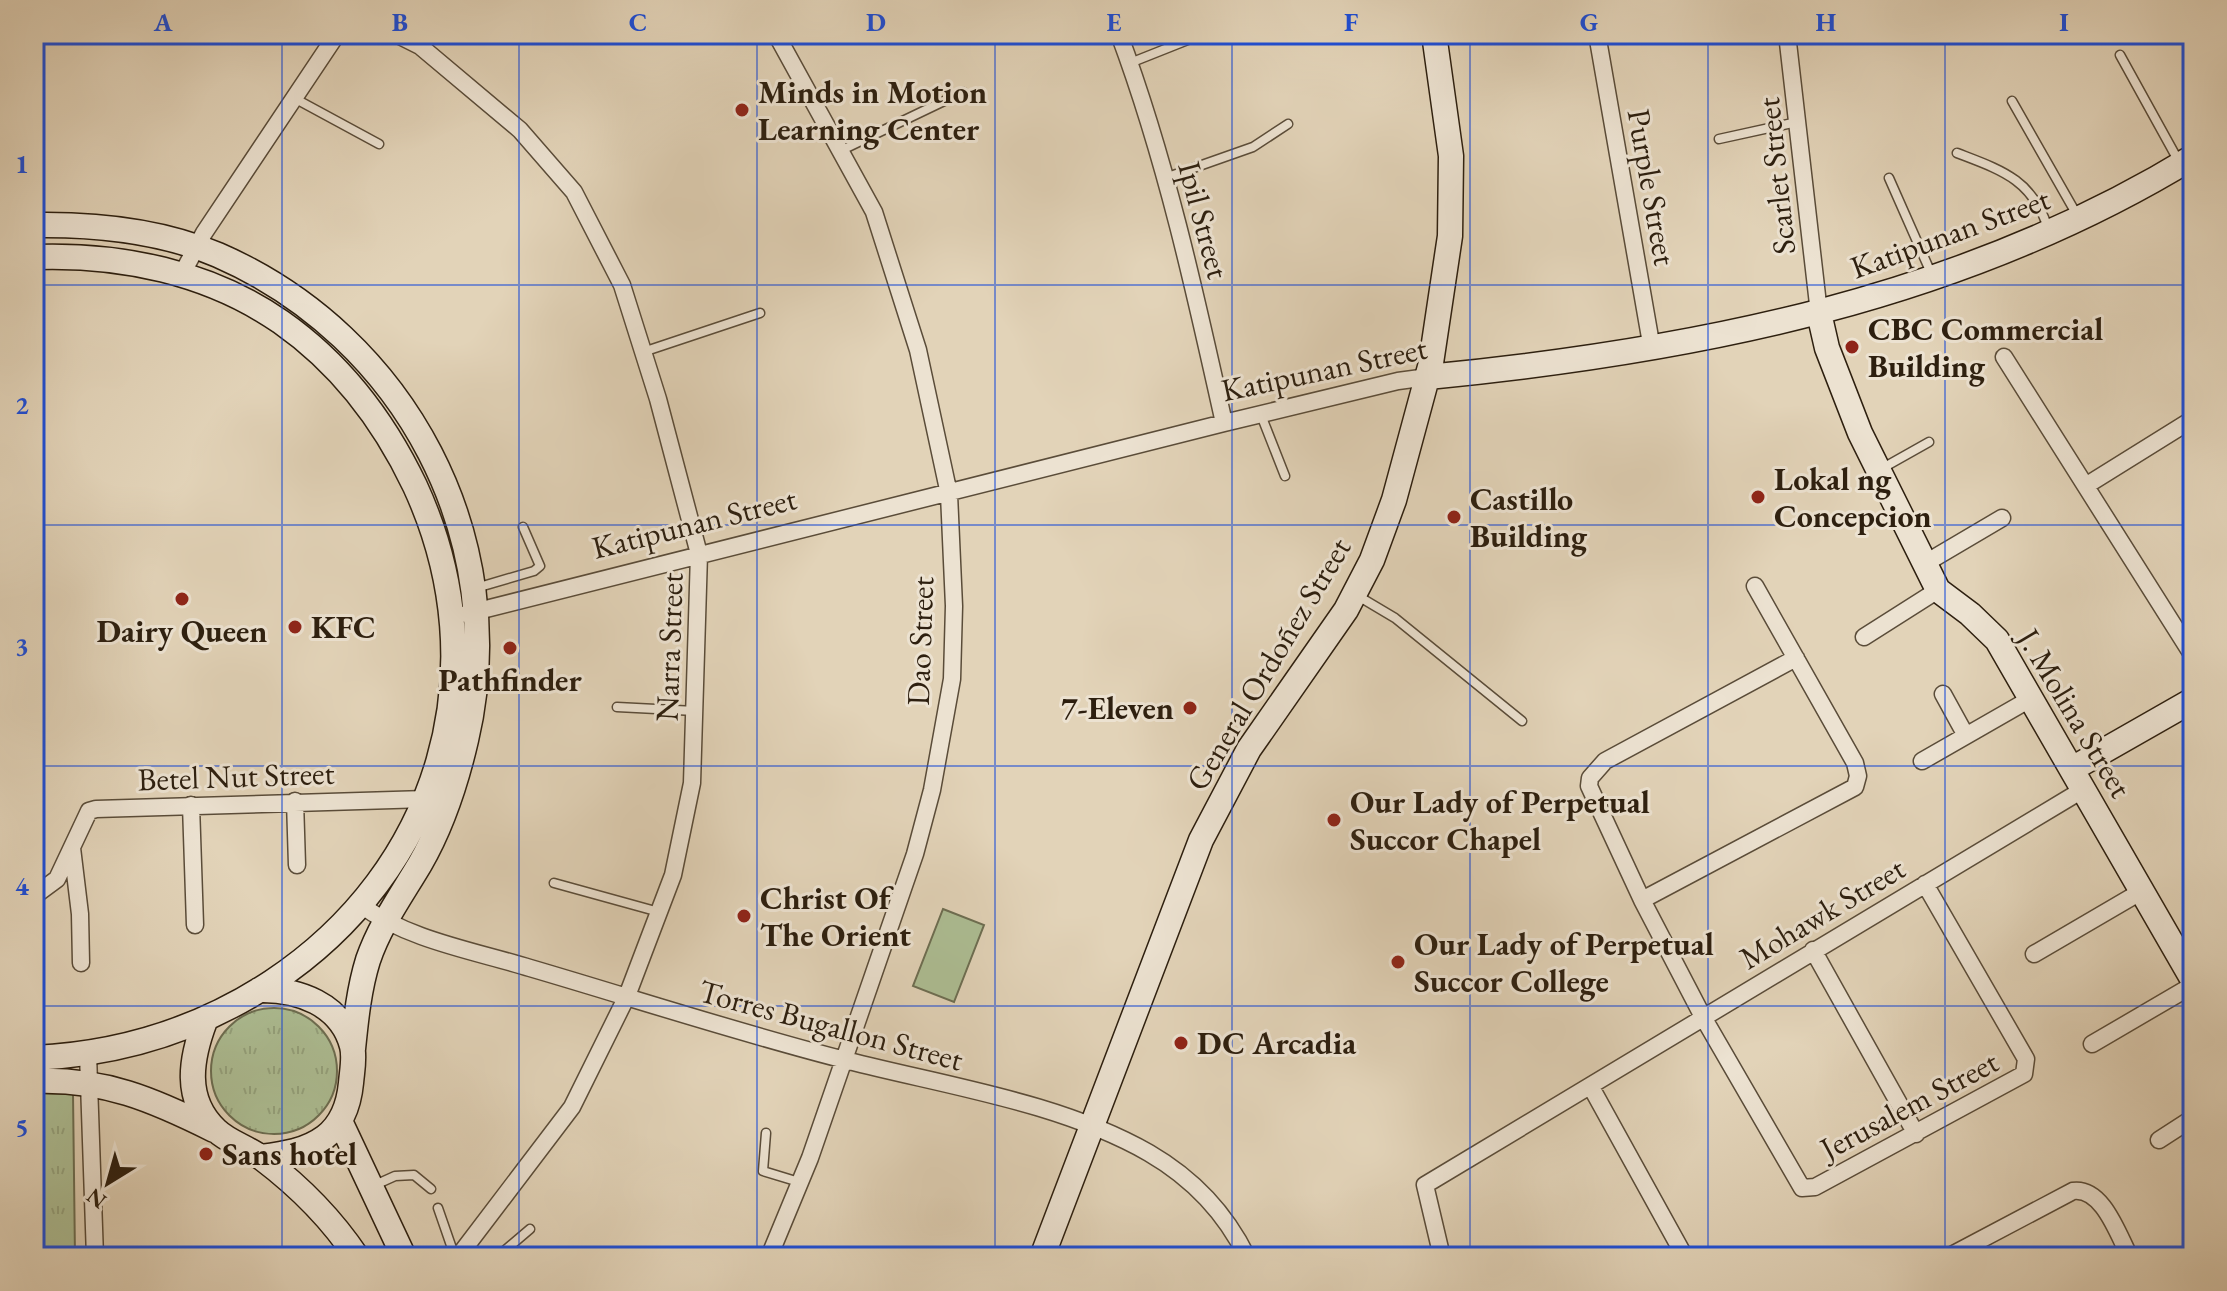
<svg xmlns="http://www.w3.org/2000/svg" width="2227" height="1291" viewBox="0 0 2227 1291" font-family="'EB Garamond',serif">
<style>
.grass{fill:#adbe94;stroke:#6d6e52;stroke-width:2}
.park{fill:url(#park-tufts);stroke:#6d6e52;stroke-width:2}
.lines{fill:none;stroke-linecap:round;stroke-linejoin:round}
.lane-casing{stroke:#5a4c39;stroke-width:11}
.street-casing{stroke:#5a4c39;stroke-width:19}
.secondary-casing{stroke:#2d1f0f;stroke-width:27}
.lane{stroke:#ece2d1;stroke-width:8}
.street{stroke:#ece2d1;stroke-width:16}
.secondary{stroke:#ece2d1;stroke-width:24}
.grid{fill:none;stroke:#1d4ed8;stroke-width:2;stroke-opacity:0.55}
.poi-dot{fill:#8f2418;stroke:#ece2d1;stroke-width:3}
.labels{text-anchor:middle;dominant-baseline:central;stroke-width:6;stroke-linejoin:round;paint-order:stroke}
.poi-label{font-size:32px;font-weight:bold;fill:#2d1f0f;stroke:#ece2d1;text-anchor:start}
.street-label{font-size:32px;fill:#2d1f0f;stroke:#ece2d1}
.neatline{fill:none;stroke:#1d4ed8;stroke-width:3}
.grid-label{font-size:26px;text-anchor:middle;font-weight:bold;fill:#1d4ed8}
</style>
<defs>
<pattern id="park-tufts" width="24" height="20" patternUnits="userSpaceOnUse" patternTransform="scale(2)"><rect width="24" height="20" fill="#adbe94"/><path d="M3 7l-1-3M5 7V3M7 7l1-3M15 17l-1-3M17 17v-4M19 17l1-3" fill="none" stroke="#95a37e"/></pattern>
</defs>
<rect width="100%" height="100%" fill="#e2d3b8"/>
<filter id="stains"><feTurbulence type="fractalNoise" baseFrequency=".0025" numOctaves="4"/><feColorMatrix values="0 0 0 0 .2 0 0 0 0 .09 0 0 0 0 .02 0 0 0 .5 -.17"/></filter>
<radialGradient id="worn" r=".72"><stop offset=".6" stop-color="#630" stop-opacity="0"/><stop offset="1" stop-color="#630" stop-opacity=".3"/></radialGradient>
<path class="grass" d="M943 909 984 925 954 1002 913 986Z"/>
<path class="park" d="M211 1071a63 63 0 1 1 126 0a63 63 0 1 1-126 0Z
M34 1093 73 1094 75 1257H34Z"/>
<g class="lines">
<g class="lane-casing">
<path id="lane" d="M2120 55 2178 160
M1130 63 1203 34
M294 98 379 144
M2012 101 2077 215
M1719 139 1797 122
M842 150 963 92
M1957 153C2001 170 2032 179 2048 228
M1165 178 1253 147 1288 124
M1889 178 1931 273
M643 352 760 313
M1261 415 1285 476
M1881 469 1929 442
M476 588 534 571 540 566 523 527
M1358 596 1395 618 1522 721
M617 707 695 711
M554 883 659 912
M766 1133 763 1171 799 1182
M375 1185 395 1176 414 1175 431 1189
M438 1208 455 1257
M497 1257 530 1229"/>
</g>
<g class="street-casing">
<path id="street" d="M396 34 420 46 520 130 574 192 622 285 658 399 699 554 692 783 673 875 627 996 572 1107 458 1257
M1119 34C1166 160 1195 292 1224 423
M1597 34 1652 349
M1787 34 1819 313
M182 274 204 233 337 34
M2004 357 2193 656
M2087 485 2193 419
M1924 564 2002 518
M466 614 1224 423 1398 381 1428 377
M1864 637 1938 590
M1796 658 1605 761 1590 778 1589 786 1642 900 1703 1017 1802 1188 1815 1187 2024 1074 2026 1059 1925 884
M1943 694 1965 734
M1922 761 2032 698
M295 801 297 865
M191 805 195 925
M72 848 80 914 81 963
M34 896 57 879 89 811 96 809 426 799
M1642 900 1855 787 1858 776 1855 763 1755 586
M361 905C408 940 475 951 530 968 636 999 742 1034 849 1061 947 1086 1062 1103 1149 1153 1192 1178 1225 1212 1247 1257
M1813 950 1916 1134
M2034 954 2142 891
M2092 1044 2193 985
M88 1054 95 1257
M1591 1087 1685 1257
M2159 1140 2193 1118
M769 1257 810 1158 915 854 932 790 952 679 954 606 949 494 918 350 874 212 776 34
M1442 1257 1425 1185 2084 789
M1948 1257 2073 1191C2103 1187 2118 1235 2130 1257"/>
</g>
<g class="secondary-casing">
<path id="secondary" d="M34 225C94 224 162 231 218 255 406 337 513 540 466 740 456 783 442 826 420 864 401 896 380 925 368 960 359 989 356 1019 353 1049
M34 257C121 254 209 272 281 322 341 364 384 421 415 486 500 670 440 871 272 982 199 1030 121 1054 34 1058
M1819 313 1827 348 1860 433 1938 590 1970 614 1997 640 2193 980
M1428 377C1695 351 1961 299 2193 157
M2072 769 2193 700
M259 990C298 989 341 1004 352 1046 355 1057 352 1071 351 1083 349 1104 342 1124 325 1137 306 1151 284 1154 261 1157
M205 1021C191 1058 183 1099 216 1130 228 1142 249 1148 263 1159 300 1187 331 1218 357 1257
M34 1081C103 1078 154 1100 214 1130
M340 1121 404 1257
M1042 1257 1201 840 1249 749 1346 610 1372 560 1394 500 1431 363 1450 236 1451 156 1434 34"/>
</g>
<use href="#lane" class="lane"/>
<use href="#street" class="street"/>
<use href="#secondary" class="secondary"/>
</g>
<path class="grid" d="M282 34V1257M519 34V1257M757 34V1257M995 34V1257M1232 34V1257M1470 34V1257M1708 34V1257M1945 34V1257M34 285H2193M34 525H2193M34 766H2193M34 1006H2193"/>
<g class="poi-dot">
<circle cx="742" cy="110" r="8"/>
<circle cx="1852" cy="347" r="8"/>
<circle cx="1758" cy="497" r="8"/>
<circle cx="1454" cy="517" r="8"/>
<circle cx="182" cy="599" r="8"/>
<circle cx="295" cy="627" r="8"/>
<circle cx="510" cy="648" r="8"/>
<circle cx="1190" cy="708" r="8"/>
<circle cx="1334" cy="820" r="8"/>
<circle cx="744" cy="916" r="8"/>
<circle cx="1398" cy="962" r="8"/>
<circle cx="1181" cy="1043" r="8"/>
<circle cx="206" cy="1154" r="8"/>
</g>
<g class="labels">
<g class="poi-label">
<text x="758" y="92">Minds in Motion<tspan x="758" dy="37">Learning Center</tspan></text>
<text x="1868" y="329">CBC Commercial<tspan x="1868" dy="37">Building</tspan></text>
<text x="1774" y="479">Lokal ng<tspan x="1774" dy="37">Concepcion</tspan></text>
<text x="1470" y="499">Castillo<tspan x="1470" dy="37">Building</tspan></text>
<text x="311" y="627">KFC</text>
<text x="182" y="631" text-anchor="middle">Dairy Queen</text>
<text x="510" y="680" text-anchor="middle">Pathfinder</text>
<text x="1174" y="708" text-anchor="end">7-Eleven</text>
<text x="1350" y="802">Our Lady of Perpetual<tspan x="1350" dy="37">Succor Chapel</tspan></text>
<text x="760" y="898">Christ Of<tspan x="760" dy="37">The Orient</tspan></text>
<text x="1414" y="944">Our Lady of Perpetual<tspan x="1414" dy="37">Succor College</tspan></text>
<text x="1197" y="1043">DC Arcadia</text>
<text x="222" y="1154">Sans hotel</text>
</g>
<g class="street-label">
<text transform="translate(1776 176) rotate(-96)">Scarlet Street</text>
<text transform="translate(1652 187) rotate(80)">Purple Street</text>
<text transform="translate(1204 220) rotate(75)">Ipil Street</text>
<text transform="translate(1950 233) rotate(-20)">Katipunan Street</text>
<text transform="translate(1324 369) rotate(-12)">Katipunan Street</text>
<text transform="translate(694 523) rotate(-14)">Katipunan Street</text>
<text transform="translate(920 641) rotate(-88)">Dao Street</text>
<text transform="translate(669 647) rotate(-88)">Narra Street</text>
<text transform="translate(1268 664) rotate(-59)">General Ordoñez Street</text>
<text transform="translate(2075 713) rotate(59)">J. Molina Street</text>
<text transform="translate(236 776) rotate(-2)">Betel Nut Street</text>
<text transform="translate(1822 913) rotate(-31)">Mohawk Street</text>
<text transform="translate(831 1025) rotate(15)">Torres Bugallon Street</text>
<text transform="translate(1909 1105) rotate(-28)">Jerusalem Street</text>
</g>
</g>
<rect width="2227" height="1291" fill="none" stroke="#e2d3b8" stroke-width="88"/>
<g transform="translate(108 1183) rotate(217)" stroke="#ece2d1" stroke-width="6" paint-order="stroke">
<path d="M0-6L14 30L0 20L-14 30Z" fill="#2d1f0f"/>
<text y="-12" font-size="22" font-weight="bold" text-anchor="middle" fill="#2d1f0f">N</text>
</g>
<rect x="44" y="44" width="2139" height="1203" class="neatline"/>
<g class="grid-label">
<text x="163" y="31">A</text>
<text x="400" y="31">B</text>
<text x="638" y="31">C</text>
<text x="876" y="31">D</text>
<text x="1114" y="31">E</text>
<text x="1351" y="31">F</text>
<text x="1589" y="31">G</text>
<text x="1826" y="31">H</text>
<text x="2064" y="31">I</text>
<text x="22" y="173">1</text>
<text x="22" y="414">2</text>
<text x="22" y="655">3</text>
<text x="22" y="895">4</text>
<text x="22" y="1136">5</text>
</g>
<rect width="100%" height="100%" filter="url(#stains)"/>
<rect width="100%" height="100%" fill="url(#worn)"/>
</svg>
